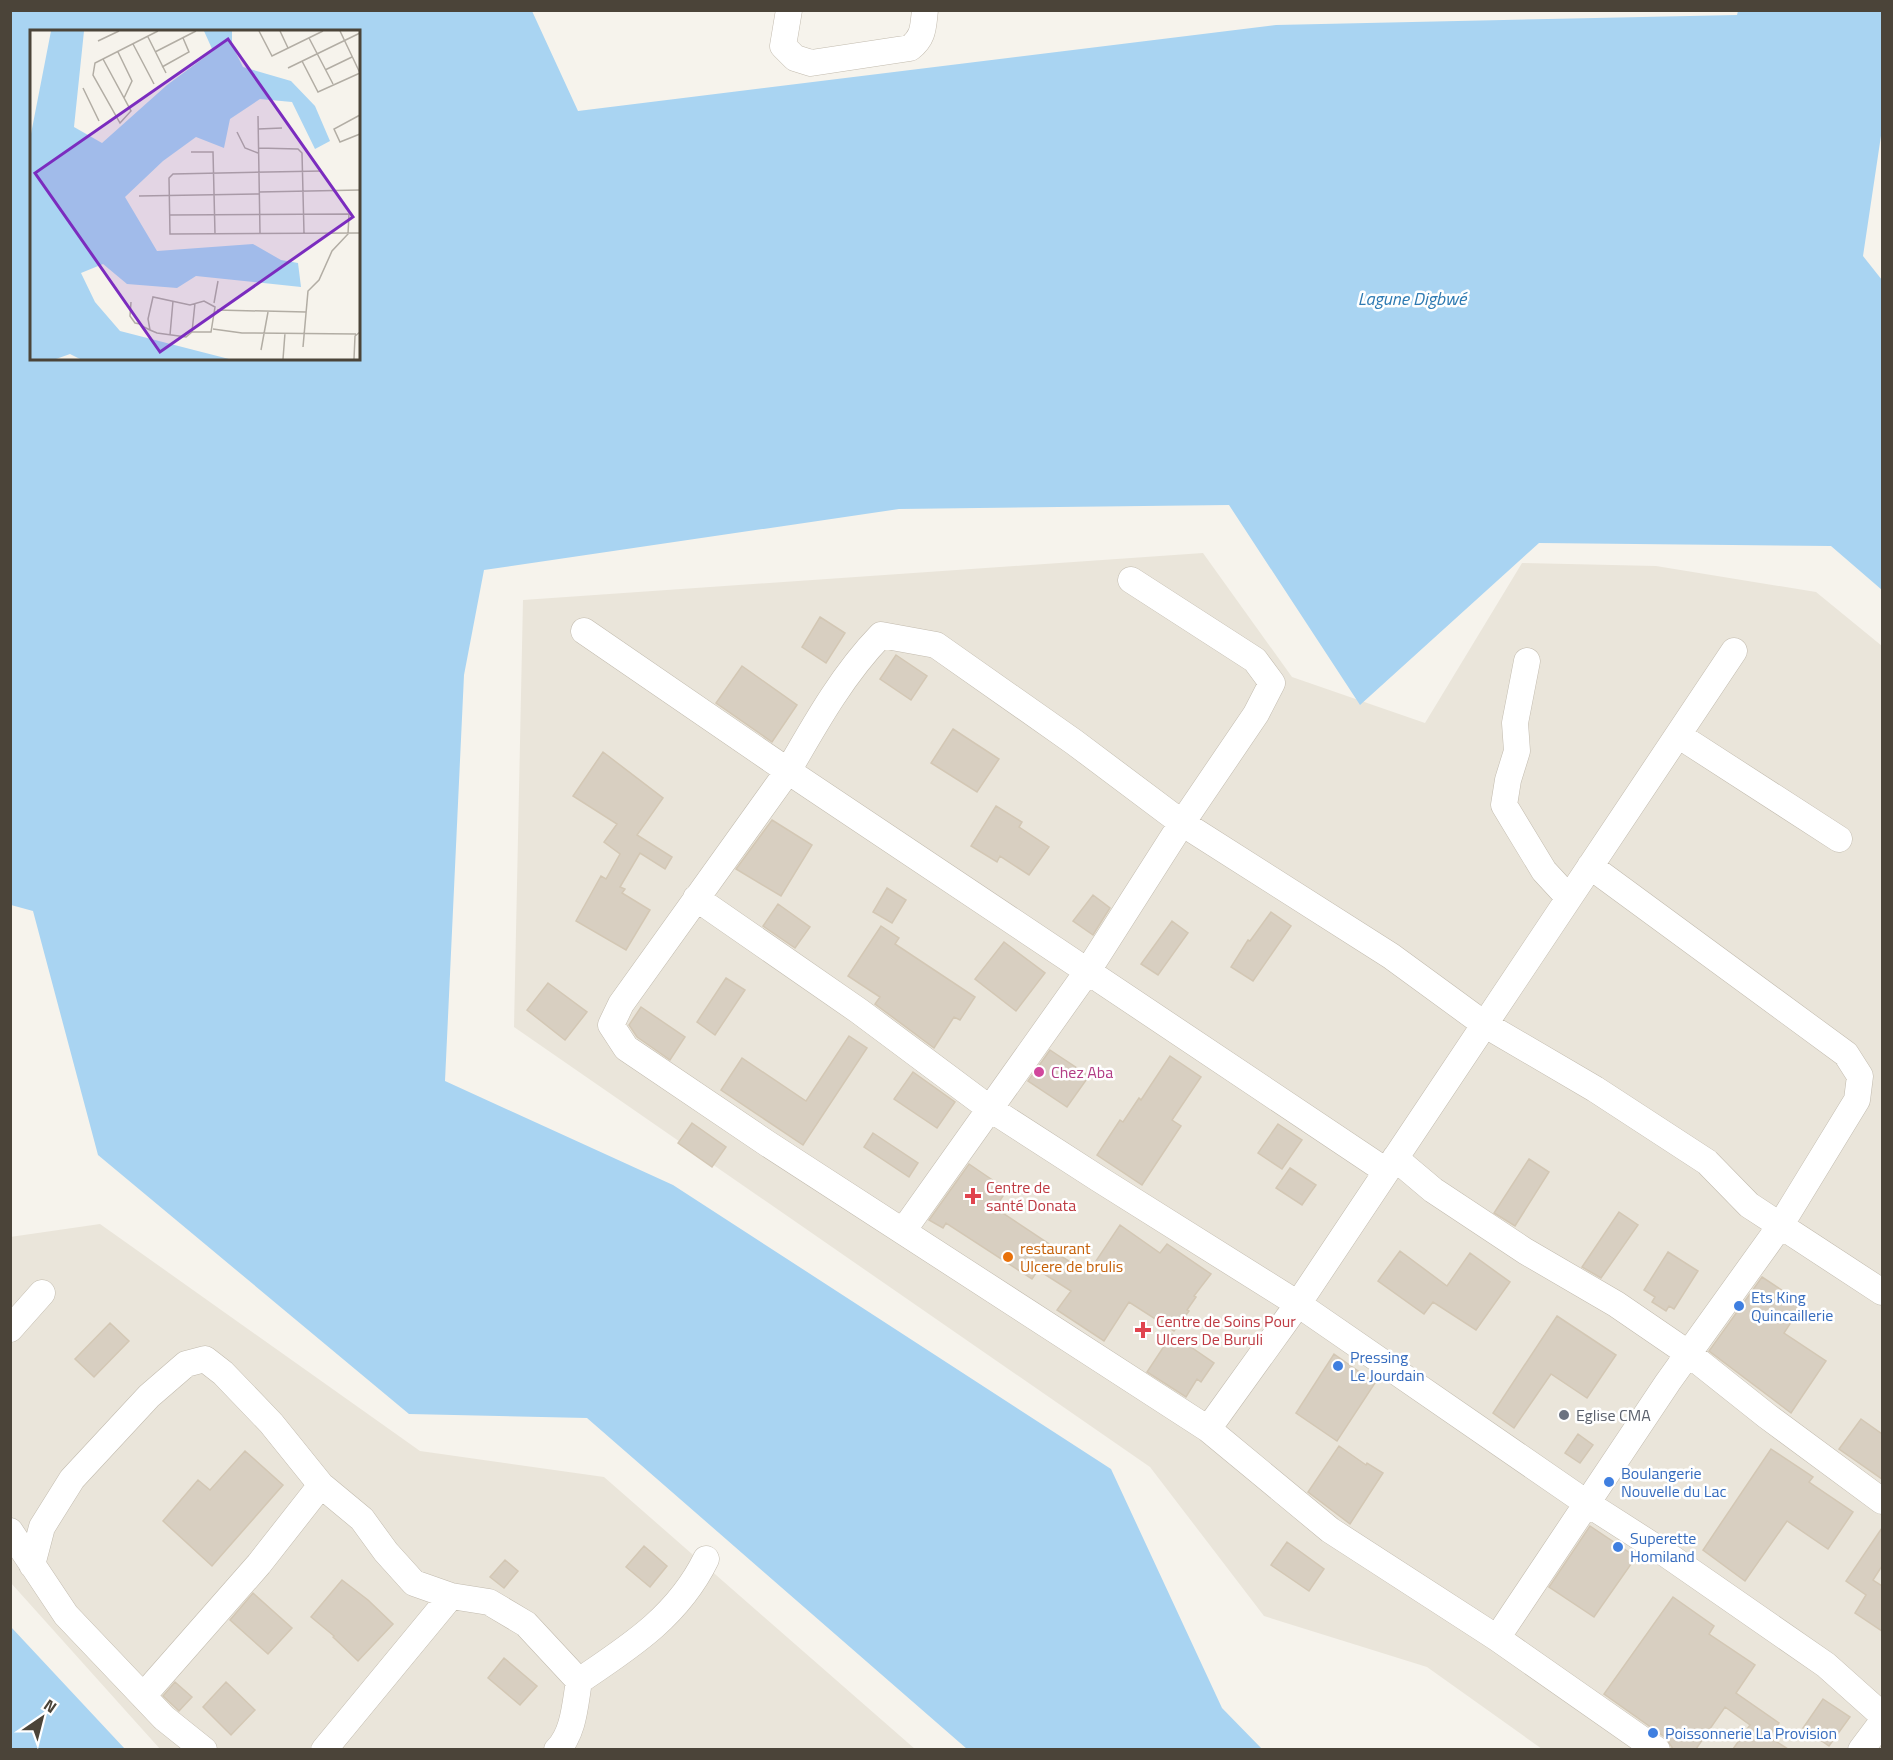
<svg xmlns="http://www.w3.org/2000/svg" width="1893" height="1760" viewBox="0 0 1893 1760" font-family="'Titillium Web',sans-serif">
<style>
.residential{fill:#eae5da}
.water{fill:#a9d4f2;fill-rule:evenodd}
.building{fill:#d8cfc1;stroke:#d3c7b4;stroke-width:1.5}
.lines{fill:none;stroke-linecap:round;stroke-linejoin:round}
.minor-casing{stroke:#c2bbae;stroke-width:27}
.minor{stroke:#fff;stroke-width:26}
.hotel-dot{fill:#d1479c;stroke:#fff;stroke-width:2}
.health-dot{fill:#e0444e;stroke:#fff;stroke-width:2}
.food-dot{fill:#e8710a;stroke:#fff;stroke-width:2}
.shop-dot{fill:#3f7fe0;stroke:#fff;stroke-width:2}
.worship-dot{fill:#6b7280;stroke:#fff;stroke-width:2}
.labels{text-anchor:middle;dominant-baseline:central;stroke-width:5;stroke-linejoin:round;paint-order:stroke}
.hotel-label{font-size:16px;fill:#b23c85;stroke:#fff;text-anchor:start}
.health-label{font-size:16px;fill:#be3a42;stroke:#fff;text-anchor:start}
.food-label{font-size:16px;fill:#c56008;stroke:#fff;text-anchor:start}
.shop-label{font-size:16px;fill:#366cbe;stroke:#fff;text-anchor:start}
.worship-label{font-size:16px;fill:#5b616d;stroke:#fff;text-anchor:start}
.water-label{font-size:18px;font-style:italic;fill:#2e7ab2;stroke:#fff}
.inset-road{fill:none;stroke:#b2ada4;stroke-width:1.5}
.view{fill:#7b2cbf;fill-opacity:0.15;stroke:#7b2cbf;stroke-width:3}
.inset-edge{fill:none;stroke:#4b4439;stroke-width:3}
</style>
<rect width="100%" height="100%" fill="#f6f3ec"/>
<path class="residential" d="M1203 553 1292 677 1425 723 1522 563 1656 566 1816 592 1882 646V1749H1542L1427 1667 1264 1616 1150 1467 514 1027 523 600Z
M100 1224 420 1451 604 1477 915 1749H160L11 1583 10 1237Z"/>
<path class="water" d="M1738 11H1882V129L1863 256 1882 280V590L1831 546 1539 543 1360 705 1229 505 899 509 484 570 464 675 445 1081 673 1185 1111 1469 1222 1708 1262 1749H967L587 1418 409 1414 98 1155 33 911 11 905V11H532L578 111 1276 25 1737 15ZM32 32H358V358H32Z
M10 1627H11L125 1749H11Z"/>
<path class="building" d="M820 617 845 633 826 663 802 647Z
M896 655 927 676 911 700 880 679Z
M742 666 797 705 772 742 716 703Z
M953 729 999 759 977 792 931 763Z
M603 752 663 798 637 835 672 857 665 869 640 853 620 887 625 889 622 893 650 910 626 950 576 921 601 876 606 879 620 854 604 842 617 824 573 796Z
M996 806 1022 822 1019 827 1049 847 1029 875 1000 856 997 862 971 846Z
M772 820 812 845 781 896 736 869Z
M887 888 906 900 892 923 873 912Z
M1093 895 1110 908 1093 935 1073 921Z
M778 904 810 927 795 948 763 926Z
M1271 912 1291 926 1253 981 1231 967 1248 940 1250 941Z
M1172 921 1188 933 1158 975 1141 964Z
M881 926 899 938 895 944 975 997 960 1020 954 1017 934 1048 875 1004 880 997 848 976Z
M1004 942 1045 973 1016 1011 975 979Z
M726 978 745 990 715 1035 697 1022Z
M548 983 587 1012 565 1040 527 1010Z
M641 1007 685 1037 670 1060 637 1037 629 1025Z
M849 1036 867 1048 803 1145 721 1090 742 1058 806 1101Z
M1050 1050 1089 1076 1067 1107 1028 1081Z
M1170 1056 1201 1077 1172 1120 1181 1126 1142 1185 1097 1155 1120 1120 1123 1122 1139 1098 1141 1100Z
M913 1072 955 1102 937 1128 894 1099Z
M692 1123 726 1147 712 1167 678 1143Z
M1278 1124 1302 1140 1282 1169 1258 1153Z
M873 1133 918 1163 909 1177 864 1147Z
M1529 1159 1549 1172 1515 1226 1494 1213Z
M969 1164 1007 1190 995 1208 1054 1247 1051 1250 1088 1273 1120 1225 1160 1253 1167 1244 1211 1274 1194 1296 1196 1297 1187 1310 1189 1311 1174 1331 1129 1302 1104 1341 1057 1310 1071 1291 1038 1270 1032 1279 946 1223 943 1228 929 1220Z
M1290 1168 1316 1185 1302 1205 1276 1188Z
M1619 1212 1638 1225 1601 1278 1582 1267Z
M1400 1251 1447 1286 1470 1253 1510 1282 1476 1330 1433 1302 1424 1314 1378 1281Z
M1668 1252 1698 1271 1674 1309 1669 1306 1666 1311 1652 1302 1655 1297 1644 1290Z
M1762 1277 1803 1304 1784 1333 1826 1361 1791 1413 1709 1351Z
M1557 1316 1616 1355 1587 1398 1551 1374 1514 1428 1493 1413Z
M110 1323 129 1341 94 1377 75 1359Z
M1172 1334 1214 1363 1201 1382 1197 1379 1186 1397 1147 1372Z
M1334 1354 1375 1383 1337 1441 1296 1413Z
M1861 1419 1882 1434V1479L1839 1449Z
M1578 1434 1593 1445 1580 1463 1565 1453Z
M1339 1446 1366 1465 1367 1463 1383 1473 1350 1524 1308 1492Z
M1771 1449 1813 1477 1809 1482 1853 1512 1828 1549 1787 1521 1745 1581 1703 1550Z
M245 1451 283 1485 212 1566 163 1521 198 1480 210 1490Z
M1590 1526 1636 1557 1594 1617 1549 1587Z
M1882 1528V1566L1873 1580 1882 1586V1631L1855 1613 1866 1595 1846 1581Z
M1287 1542 1324 1569 1309 1591 1271 1565Z
M644 1546 667 1566 650 1587 626 1567Z
M505 1560 518 1571 504 1588 490 1577Z
M342 1580 368 1600 393 1624 358 1661 333 1637 334 1636 311 1617Z
M253 1593 292 1628 268 1654 230 1620Z
M1673 1597 1714 1626 1709 1634 1755 1665 1736 1693 1779 1723 1769 1737 1788 1749H1733L1750 1725 1725 1707 1696 1749H1673L1666 1738 1604 1694Z
M504 1658 537 1686 520 1705 488 1678Z
M175 1682 192 1697 179 1711 163 1696Z
M226 1682 255 1710 231 1735 203 1707Z
M1823 1699 1850 1717 1829 1746 1803 1728Z"/>
<g class="lines">
<g class="minor-casing">
<path id="minor" d="M789 10 783 46 795 58 811 63 910 48C924 37 923 27 925 10
M584 631 788 771 1386 1171
M1527 661 1515 723 1517 751 1508 780 1504 805 1544 871 1568 897
M1678 735 1839 839
M696 898 859 1011 989 1108 1099 1179 1298 1304 1588 1504 1666 1554 1826 1665 1882 1715
M1395 1158 1433 1190 1525 1251 1616 1304 1689 1354 1767 1416 1882 1501
M903 1231 1087 972 1182 823 1256 714 1272 683 1255 660 1131 580
M10 1329 42 1293
M1208 1429 1298 1304 1734 651
M10 1531 66 1615 164 1718 204 1750
M32 1565 42 1527 72 1479 149 1396 186 1364 205 1359 223 1373 271 1423 321 1485 362 1519 386 1552 414 1583 451 1596 489 1602 526 1624 579 1681C575 1704 574 1733 557 1750
M1497 1638 1668 1382 1780 1226 1857 1100 1860 1076 1846 1054 1590 866
M579 1681C631 1646 678 1616 706 1559
M143 1696 259 1564 321 1485
M324 1750 451 1596
M1657 1750 1497 1638 1330 1530 1208 1429 768 1144 626 1048 611 1025 621 1004 788 771C815 724 843 674 881 635L936 645 1074 742 1182 823 1391 956 1484 1024 1595 1089 1707 1162 1749 1205 1882 1292
M1861 1750 1882 1722"/>
</g>
<use href="#minor" class="minor"/>
</g>
<circle class="hotel-dot" cx="1039" cy="1072" r="6"/>
<g class="health-dot">
<path d="M970 1187h6v6h6v6h-6v6h-6v-6h-6v-6h6z"/>
<path d="M1140 1321h6v6h6v6h-6v6h-6v-6h-6v-6h6z"/>
</g>
<circle class="food-dot" cx="1008" cy="1257" r="6"/>
<g class="shop-dot">
<circle cx="1739" cy="1306" r="6"/>
<circle cx="1338" cy="1366" r="6"/>
<circle cx="1609" cy="1482" r="6"/>
<circle cx="1618" cy="1547" r="6"/>
<circle cx="1653" cy="1733" r="6"/>
</g>
<circle class="worship-dot" cx="1564" cy="1415" r="6"/>
<g class="labels">
<g class="hotel-label">
<text x="1051" y="1072">Chez Aba</text>
</g>
<g class="health-label">
<text x="986" y="1187">Centre de<tspan x="986" dy="18">santé Donata</tspan></text>
<text x="1156" y="1321">Centre de Soins Pour<tspan x="1156" dy="18">Ulcers De Buruli</tspan></text>
</g>
<g class="food-label">
<text x="1020" y="1248">restaurant<tspan x="1020" dy="18">Ulcere de brulis</tspan></text>
</g>
<g class="shop-label">
<text x="1751" y="1297">Ets King<tspan x="1751" dy="18">Quincaillerie</tspan></text>
<text x="1350" y="1357">Pressing<tspan x="1350" dy="18">Le Jourdain</tspan></text>
<text x="1621" y="1473">Boulangerie<tspan x="1621" dy="18">Nouvelle du Lac</tspan></text>
<text x="1630" y="1538">Superette<tspan x="1630" dy="18">Homiland</tspan></text>
<text x="1665" y="1733">Poissonnerie La Provision</text>
</g>
<g class="worship-label">
<text x="1576" y="1415">Eglise CMA</text>
</g>
<g class="water-label">
<text x="1412" y="298">Lagune Digbwé</text>
</g>
</g>
<g transform="translate(30 30)">
<rect width="330" height="330" fill="#f6f3ec"/>
<path d="M21 1H54L44 97 72 113 137 55 183 21 174 1H202V15L213 37 261 51 285 76 300 111 285 119 262 72 230 69 200 89 194 118 166 107 133 131 95 167 127 221 223 214 251 230 268 233 271 257 166 246 147 258 97 254 73 234 51 243 65 272 90 301 199 329H50L40 324 26 329H0V109Z" fill="#a9d4f2"/>
<path class="inset-road" d="M229 1 242 26 293 1M250 1 258 18M310 1 330 43M118 7 136 43M279 8 303 54M68 11 89 1M103 14 124 54M88 22 102 51 94 68M125 22 166 1M73 29 101 81 90 93 63 45 65 33 128 1M272 31 288 62 330 43M132 37 159 22 153 8M258 38 330 3M295 40 322 27M53 58 69 91M330 85 304 99 310 112 330 104M228 86 230 203M228 99 252 98M207 102 215 118 228 123M228 118 268 119 272 123 274 203M161 122H183L185 204M292 141 143 144 139 148 140 204 330 203M229 162 330 160M109 166 229 164M140 185 319 184 318 204 302 221 289 250 278 261 273 317M101 272 100 286 105 293 110 294 114 297 120 300 127 303 156 307 162 302H181L185 277 174 271 160 275 123 267 118 289 120 300M184 273 188 251M187 280 276 282M183 299 212 303 326 304M162 302 165 273M140 305 143 271M231 320 238 282M253 329 255 303M324 329 325 306 330 302"/>
<path class="view" d="M198 9 323 187 130 322 5 143Z"/>
<rect width="330" height="330" class="inset-edge"/>
</g>
<rect width="1893" height="1760" fill="none" stroke="#4b4439" stroke-width="24"/>
<g transform="translate(42 1718) rotate(35)" stroke="#ffffff" stroke-width="4.5" paint-order="stroke">
<path d="M0-4.5L10 22L0 15L-10 22Z" fill="#4b4439"/>
<text y="-9" font-size="16" font-weight="bold" text-anchor="middle" fill="#4b4439">N</text>
</g>
</svg>
